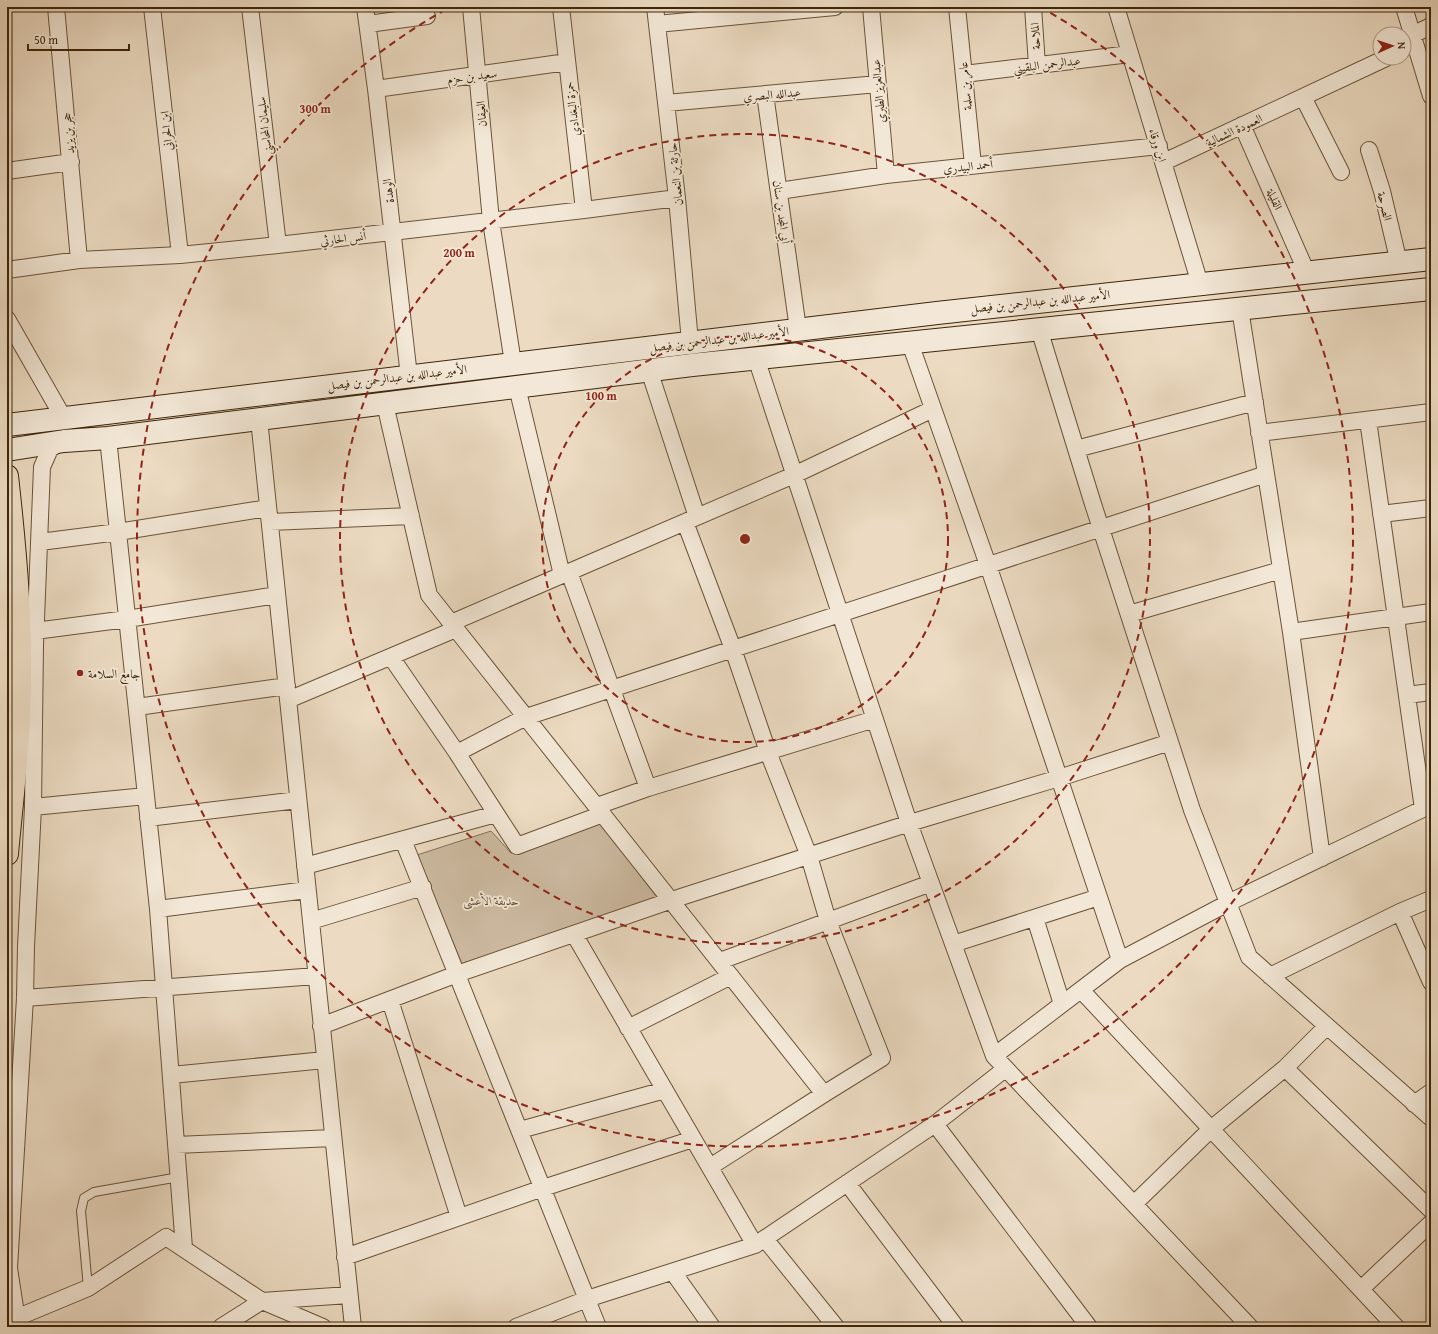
<svg xmlns="http://www.w3.org/2000/svg" width="1438" height="1334" viewBox="0 0 1438 1334" font-family="'Gentium Book Plus',Amiri,serif">
<style>
.green{fill:#cebca3;stroke:#867156}
.lines{fill:none;stroke-linecap:round;stroke-linejoin:round}
.lane-casing{stroke:#6a5338;stroke-width:10}
.street-casing{stroke:#6a5338;stroke-width:18}
.secondary-casing{stroke:#3e260a;stroke-width:24}
.primary-casing{stroke:#3e260a;stroke-width:24}
.lane{stroke:#f3e8d7;stroke-width:8}
.street{stroke:#f3e8d7;stroke-width:16}
.secondary{stroke:#f3e8d7;stroke-width:22}
.primary{stroke:#ecdbc2;stroke-width:22}
.ring{fill:none;stroke:#8f2418;stroke-width:2;stroke-dasharray:7 5}
.poi-dot{fill:#8f2418;stroke:#f3e8d7;stroke-width:1.5}
.labels{text-anchor:middle;dominant-baseline:central;stroke-width:3.5;stroke-linejoin:round;paint-order:stroke}
.street-label{font-size:12px;fill:#3e260a;stroke:#f3e8d7}
.poi-label{font-size:12px;fill:#3e260a;stroke:#f3e8d7;text-anchor:start}
.park-label{font-size:12px;font-style:italic;fill:#624c30;stroke:#f3e8d7}
.centre{fill:#8f2418;stroke:#f3e8d7;stroke-width:2}
.ring-label{font-size:12px;text-anchor:middle;font-weight:bold;fill:#8f2418;stroke:#f3e8d7;stroke-width:3.5;stroke-linejoin:round;paint-order:stroke}
</style>
<rect width="100%" height="100%" fill="#ecdbc2"/>
<filter id="stains"><feTurbulence type="fractalNoise" baseFrequency=".005" numOctaves="4"/><feColorMatrix values="0 0 0 0 .2 0 0 0 0 .09 0 0 0 0 .02 0 0 0 .5 -.17"/></filter>
<radialGradient id="worn" r=".72"><stop offset=".6" stop-color="#630" stop-opacity="0"/><stop offset="1" stop-color="#630" stop-opacity=".3"/></radialGradient>
<path class="green" d="M596 817 659 900 462 964 417 855 491 831 511 853Z"/>
<g class="lines">
<g class="lane-casing">
<path id="lane" d="M88 1288 81 1211 84 1198 94 1192 179 1177"/>
</g>
<g class="street-casing">
<path id="street" d="M56 7 79 260
M152 7 180 255
M250 7 278 245
M365 7 376 89 409 376
M471 7 491 221 513 363
M561 7 584 210
M655 7 677 198 690 342
M871 7 886 175
M957 7 973 165
M1033 7 1037 65
M1116 7 1200 284
M1404 7 1431 96
M368 24 427 16
M657 24 835 7
M1412 35 1431 26
M964 74 1130 54
M376 89 567 62
M765 94 798 329
M1303 97 1341 172
M666 103 878 84
M1242 125 1307 273
M1369 150 1382 191 1399 263
M1164 162 1386 58
M7 171 71 162
M779 191 886 175 1159 146
M7 270 79 260 180 255 278 245 584 210 677 198
M1240 309 1291 632 1322 858
M7 319 63 417
M1039 329 1093 504 1192 810 1249 957 1431 1118
M910 343 988 565 1120 960
M756 358 909 823 994 1056 1250 1327
M649 370 697 517
M517 387 562 575
M385 404 429 595 824 1094
M259 419 353 1327
M1368 420 1423 809
M1259 433 1431 412
M108 438 158 909 184 1248
M1076 449 1255 402
M1381 514 1431 508
M270 522 411 516
M685 522 733 649 768 752 809 856 828 921 882 1058 824 1094 710 1167
M40 542 118 532 268 508
M569 572 648 788
M1129 614 1281 570
M451 623 794 475 933 409
M35 631 127 619 277 595
M1291 632 1431 612
M391 657 457 753 517 846 603 814
M1407 695 1431 692
M288 700 456 629
M137 707 287 686
M457 753 526 717 1266 474
M597 806 648 788 875 719
M33 807 146 796
M148 818 298 800
M403 840 598 1327
M305 866 496 814
M158 909 307 890
M1400 912 1431 982
M1035 918 1062 1004
M311 921 423 887
M574 934 755 1245
M953 944 1099 897
M720 961 931 883
M1270 976 1400 912 1431 899
M1081 990 1396 1327
M25 998 316 976
M390 1000 459 1217
M321 1026 457 974 681 897 913 822 1059 778 1170 742
M628 1028 731 976
M994 1056 1120 960 1228 903 1431 805
M1285 1068 1431 1210
M171 1075 325 1060
M1414 1104 1431 1092
M935 1124 1089 1327
M520 1130 665 1090
M176 1145 333 1138
M847 1183 956 1327
M1134 1204 1211 1129 1285 1068 1327 1026
M765 1239 836 1327
M345 1257 543 1188 693 1139
M673 1272 712 1327
M1361 1289 1431 1223
M16 1318 88 1288 166 1237 262 1301 323 1327
M18 1327 9 1268 25 998 26 946 33 807 35 645 42 467 50 449 63 441
M221 1327 262 1301 349 1295
M516 1327 587 1299 755 1245 935 1124 1005 1069"/>
</g>
<g class="secondary-casing">
<path id="secondary" d="M7 425 937 313 1431 259
M7 450 64 441 108 438 692 365 1431 289"/>
</g>
<g class="primary-casing">
<path id="primary" d="M7 476C16 556 23 637 19 718 17 763 11 809 7 854"/>
</g>
<use href="#lane" class="lane"/>
<use href="#street" class="street"/>
<use href="#secondary" class="secondary"/>
<use href="#primary" class="primary"/>
</g>
<g class="ring">
<circle cx="745" cy="539" r="203"/>
<circle cx="745" cy="539" r="405"/>
<path d="M1040 7A608 608 0 1 1 450 7"/>
</g>
<circle class="poi-dot" cx="80" cy="673" r="4"/>
<g class="labels">
<g class="street-label">
<text transform="translate(1035 36) rotate(-94)">الملاحة</text>
<text transform="translate(1047 64) rotate(-7)">عبدالرحمن البلقيني</text>
<text transform="translate(472 76) rotate(-8)">سعيد بن حزم</text>
<text transform="translate(965 86) rotate(-96)">عامر بن سلمة</text>
<text transform="translate(878 91) rotate(-95)">عبدالعزيز الطبري</text>
<text transform="translate(772 94) rotate(-5)">عبدالله البصري</text>
<text transform="translate(572 109) rotate(-97)">حمزة البغدادي</text>
<text transform="translate(481 114) rotate(-95)">العيفان</text>
<text transform="translate(264 126) rotate(-97)">سليمان المحاسني</text>
<text transform="translate(1234 130) rotate(-25)">العمودة الشمالية</text>
<text transform="translate(166 131) rotate(-96)">ابن الحراني</text>
<text transform="translate(68 133) rotate(-95)">حجر بن يزيد</text>
<text transform="translate(1158 145) rotate(73)">ابن ورقاء</text>
<text transform="translate(968 166) rotate(-6)">أحمد البيدري</text>
<text transform="translate(675 174) rotate(-96)">حارثة بن النعمان</text>
<text transform="translate(388 191) rotate(-97)">الوهدة</text>
<text transform="translate(1275 199) rotate(66)">القليلة</text>
<text transform="translate(1385 206) rotate(76)">الصرحة</text>
<text transform="translate(782 212) rotate(82)">أبي المجد بن سنان</text>
<text transform="translate(343 238) rotate(-7)">أنس الحارثي</text>
<text transform="translate(1040 301) rotate(-6)">الأمير عبدالله بن عبدالرحمن بن فيصل</text>
<text transform="translate(719 339) rotate(-7)">الأمير عبدالله بن عبدالرحمن بن فيصل</text>
<text transform="translate(397 377) rotate(-7)">الأمير عبدالله بن عبدالرحمن بن فيصل</text>
</g>
<g class="poi-label">
<text x="88" y="673">جامع السلامة</text>
</g>
<g class="park-label">
<text x="491" y="900">حديقة الأعشى</text>
</g>
</g>
<circle cx="745" cy="539" r="6" class="centre"/>
<g class="ring-label">
<text x="315" y="113">300 m</text>
<text x="459" y="257">200 m</text>
<text x="601" y="400">100 m</text>
</g>
<rect width="1438" height="1334" fill="none" stroke="#ecdbc2" stroke-width="24"/>
<rect x="8" y="8" width="1422" height="1318" fill="none" stroke="#3e260a" stroke-width="2"/>
<rect x="12" y="12" width="1414" height="1310" fill="none" stroke="#3e260a"/>
<g transform="translate(1392 46) rotate(87)"><circle r="19" fill="#f3e8d7" stroke="#ab9a85"/>
<path d="M0-3L7 15L0 10L-7 15Z" fill="#8f2418"/>
<text y="-6" font-size="11" font-weight="bold" text-anchor="middle" fill="#3e260a">N</text>
</g>
<path d="M28 44v6h101v-6" fill="none" stroke="#3e260a" stroke-width="2"/>
<text x="34" y="44" font-size="12" fill="#3e260a" stroke="#f3e8d7" stroke-width="3" paint-order="stroke">50 m</text>
<rect width="100%" height="100%" filter="url(#stains)"/>
<rect width="100%" height="100%" fill="url(#worn)"/>
</svg>
